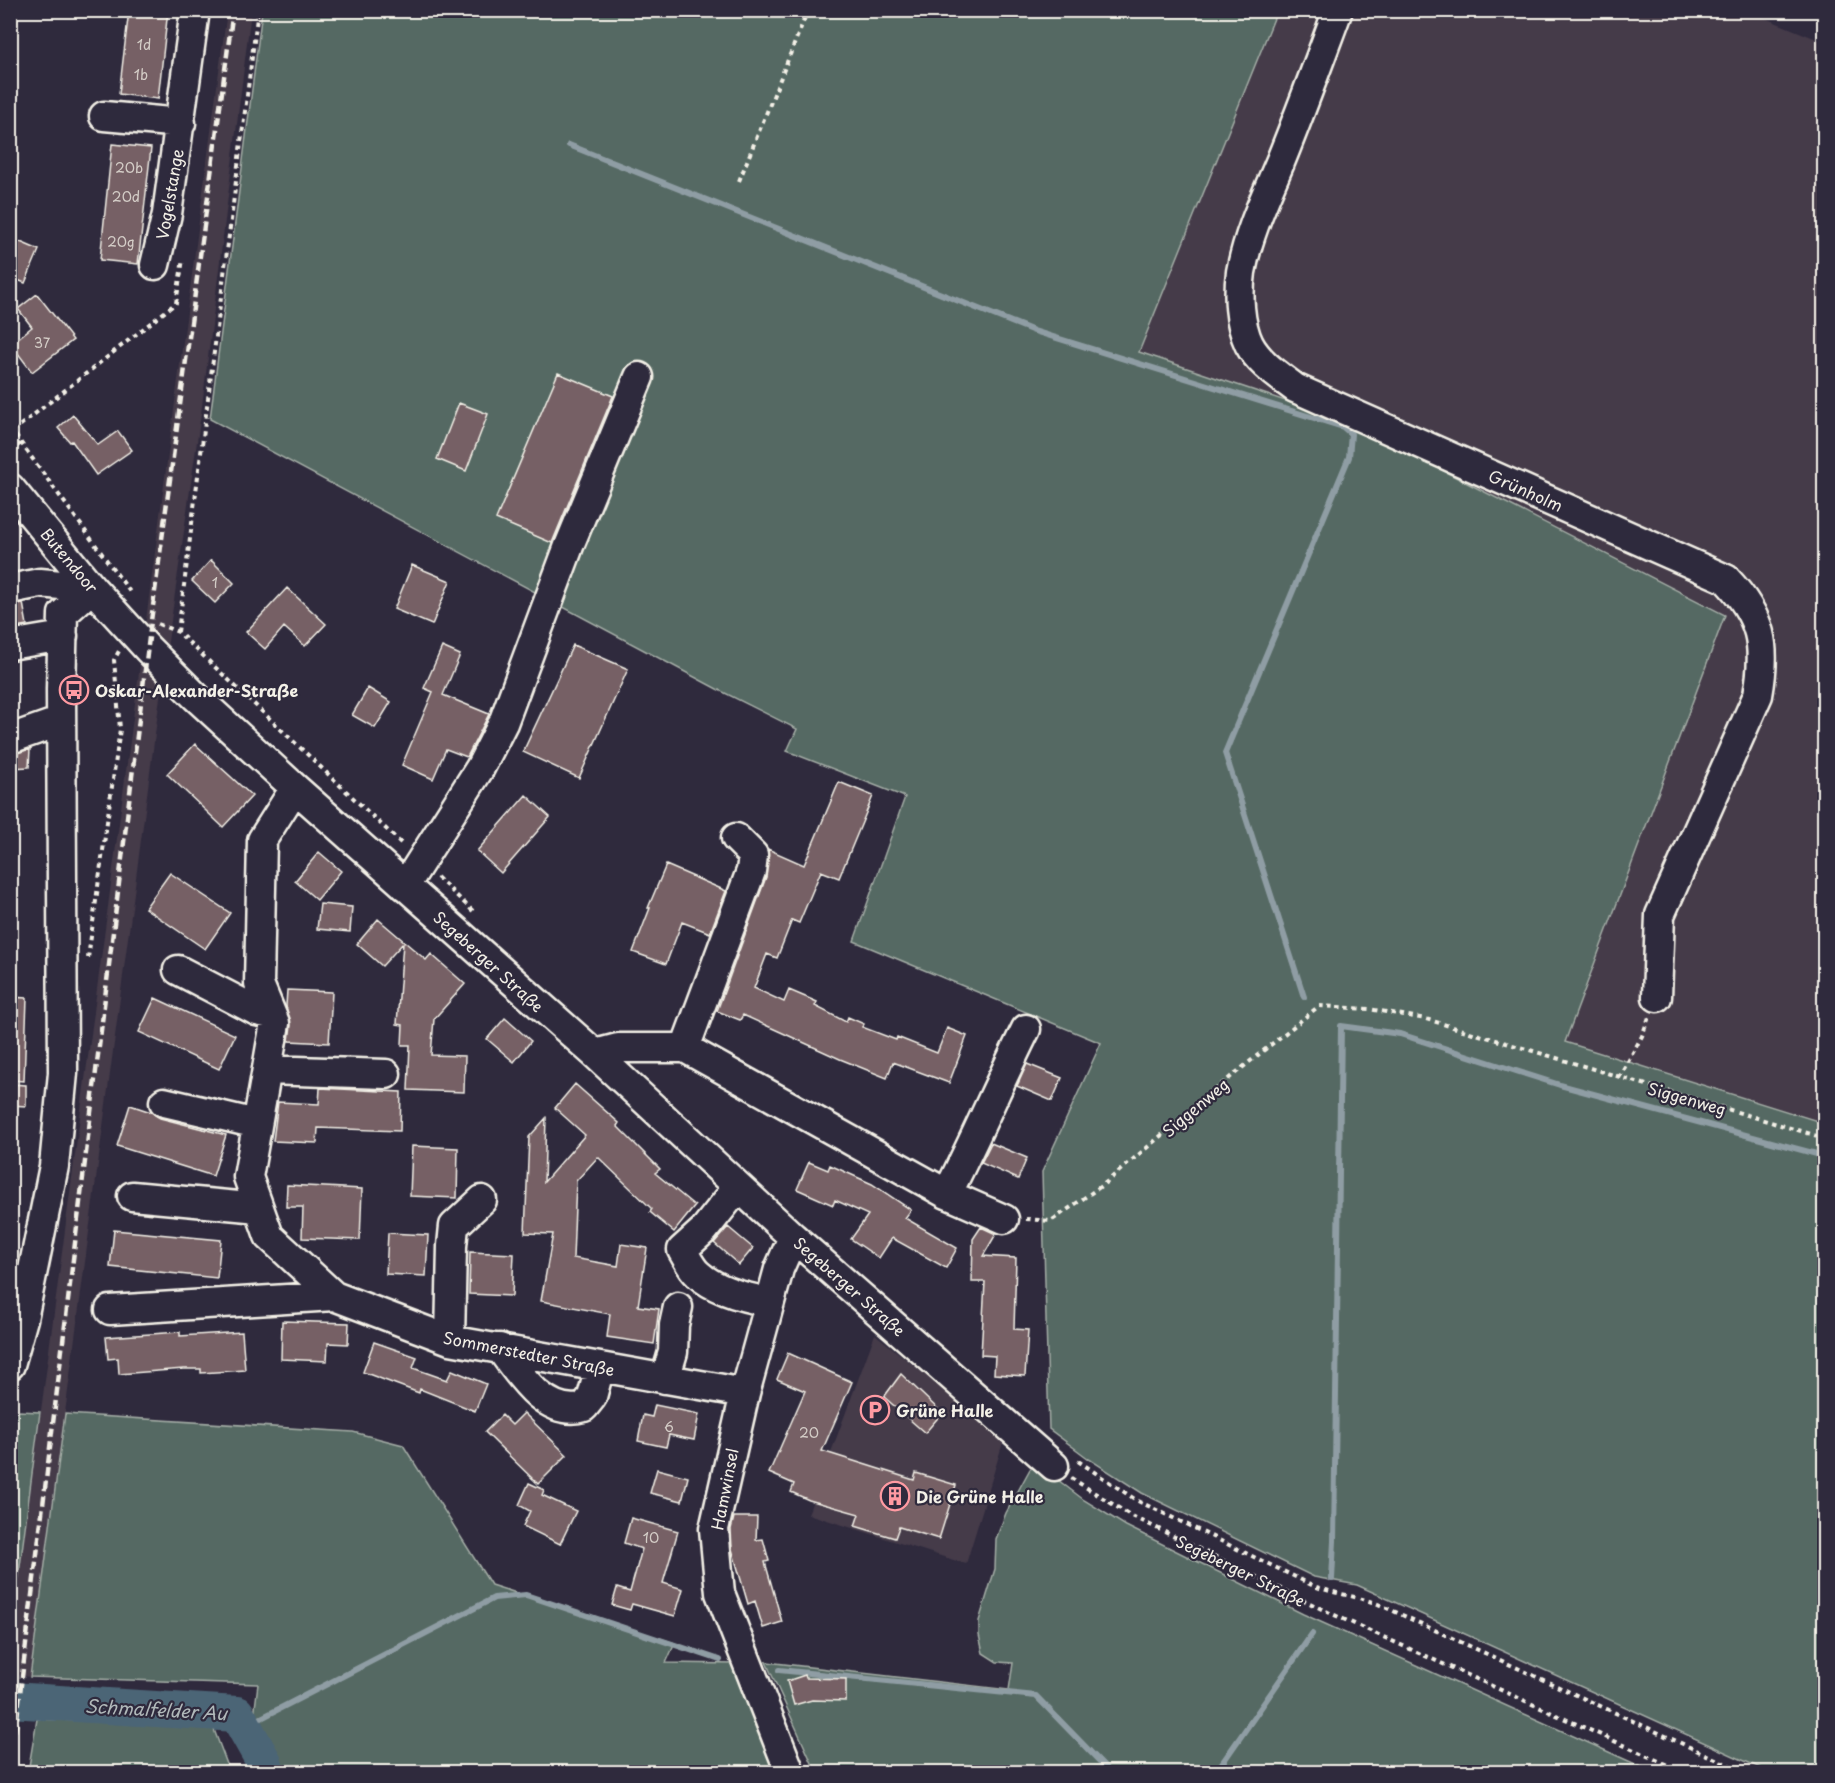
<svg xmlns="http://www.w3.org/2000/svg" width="1835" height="1783" viewBox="0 0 1835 1783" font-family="'Playpen Sans',sans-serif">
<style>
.built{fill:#443a49}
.green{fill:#556963;stroke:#a4ada6;stroke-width:1.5}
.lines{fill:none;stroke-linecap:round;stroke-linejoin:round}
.stream{stroke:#8f9da4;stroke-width:6}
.river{stroke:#4c6576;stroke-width:36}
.building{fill:#766065;stroke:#f4f1e8;stroke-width:1.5}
.minor-casing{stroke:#f4f1e8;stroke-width:33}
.path{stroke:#f4f1e8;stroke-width:4;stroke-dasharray:4.5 4.5;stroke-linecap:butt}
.minor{stroke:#2f2a3d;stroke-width:28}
.rail{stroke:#f4f1e8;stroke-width:4.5;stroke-dasharray:9 4.5;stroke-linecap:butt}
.labels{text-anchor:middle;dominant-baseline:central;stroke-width:4.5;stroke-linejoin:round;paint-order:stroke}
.number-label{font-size:14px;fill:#d4cdc7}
.street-label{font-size:16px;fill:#f4f1e8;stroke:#2f2a3d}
.poi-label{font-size:16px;font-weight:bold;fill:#f4f1e8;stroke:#2f2a3d;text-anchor:start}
.water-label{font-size:18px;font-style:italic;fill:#b1b9ba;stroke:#2f2a3d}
</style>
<rect width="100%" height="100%" fill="#2f2a3d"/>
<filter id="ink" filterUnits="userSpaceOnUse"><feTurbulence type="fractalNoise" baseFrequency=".0167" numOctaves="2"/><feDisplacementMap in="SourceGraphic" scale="12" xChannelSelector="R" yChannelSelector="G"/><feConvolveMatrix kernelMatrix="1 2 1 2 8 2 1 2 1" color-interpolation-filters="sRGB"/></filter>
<g filter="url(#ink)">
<path class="built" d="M227 11H251L201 414 160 697 30 1677 11 1675V1636Z
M1277 11H1748L1824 42V1123L1565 1042 1725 615 1139 352Z
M875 1334 1004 1439 966 1564 808 1514Z"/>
<path class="green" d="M262 11H1277L1139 352 1348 422 1725 615 1565 1042 1824 1123V1772H1769L1357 1585 1314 1577 1142 1493 1089 1459 1049 1429 1042 1172 1101 1043 854 941 905 797 787 751 797 729 717 689 210 419Z
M18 1411 40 1412 11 1636 10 1430Z
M65 1414 353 1432 403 1445 491 1585 675 1643 666 1663 738 1664 783 1772H247L258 1684 30 1677Z
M1035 1467H1041L1084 1500 1126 1526 1303 1614 1653 1772H816L766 1662 1009 1690 1013 1663 997 1662 983 1653 979 1635V1621L995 1569 996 1539 1006 1513 1030 1469Z
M37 1719 213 1727 230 1772H28Z"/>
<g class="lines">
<path class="stream" d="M569 145 1034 331 1343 427 1351 434 1349 457 1225 753 1304 997
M1332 1579 1334 1541 1341 1026 1400 1034 1560 1085 1824 1156
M779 1670 1036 1696 1110 1772
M244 1727 494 1598 526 1595 720 1660
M1216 1772 1312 1634"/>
<path class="river" d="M10 1700 237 1714 264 1762 267 1772"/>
</g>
<path class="building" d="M129 10H168L158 99 119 94Z
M112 144 151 148 138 264 100 260Z
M18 241 39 250 25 283 10 277V260Z
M37 294 73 340 32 372 11 344 32 327 18 309Z
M558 373 613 396 552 543 496 519Z
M459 403 488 414 466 471 437 459Z
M73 415 98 445 118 431 132 450 96 475 72 441 70 442 58 428Z
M211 560 234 583 215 603 192 581Z
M412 565 450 581 432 625 394 609Z
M287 588 326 624 305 646 284 627 265 649 246 632Z
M23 603 27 625 10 628V605Z
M573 645 628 669 579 778 523 752Z
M442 647 460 655 443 695 489 714 467 757 446 749 433 779 402 765 433 692 424 688Z
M368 688 391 702 375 728 352 715Z
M195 744 252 796 223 827 167 774Z
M30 749 29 767 10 768V755Z
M839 782 873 796 839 878 821 871 799 923 792 920 777 958 767 954 754 988 784 1002 789 990 817 1002 815 1006 846 1022 848 1017 864 1024 862 1027 896 1040 897 1037 937 1053 947 1028 967 1036 949 1083 893 1062 887 1078 840 1059 743 1015 740 1020 717 1011 766 877 768 849 804 865Z
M526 795 550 817 501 873 477 851Z
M319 852 341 871 317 900 295 881Z
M666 865 726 891 710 933 682 922 666 964 633 952 650 908H648Z
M170 873 230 913 205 949 145 908Z
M320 904 352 907 350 932 317 929Z
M378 919 426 960 431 954 465 984 434 1019 431 1055 465 1056 464 1092 408 1090 410 1045H402L403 1025 397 1024 403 943 382 966 357 944Z
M287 990 332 992 329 1043 289 1041 291 1025 286 1006Z
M10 997 27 998 24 1081 10 1080Z
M155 998 235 1035 219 1069 139 1032Z
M505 1018 531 1041 514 1062 487 1039Z
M1027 1064 1062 1078 1052 1101 1017 1086Z
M10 1084 26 1085V1106L10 1105Z
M575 1084 619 1123 617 1126 660 1169 655 1173 695 1206 674 1232 650 1212 652 1209 598 1157 576 1181 573 1258 618 1266 621 1244 647 1248 638 1306 659 1309 654 1344 607 1337 610 1314 541 1301 553 1234 525 1233 529 1137 546 1118 544 1182 585 1135 555 1108Z
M320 1088 401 1092 400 1131 318 1128 317 1143 273 1141 278 1102 319 1104Z
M130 1105 151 1112 160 1118 226 1135 213 1176 117 1146Z
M991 1143 1027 1158 1018 1179 981 1163Z
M412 1146 458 1148 457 1198 410 1196Z
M809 1162 828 1170 830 1165 872 1184 911 1210 905 1218 957 1248 946 1268 892 1238 879 1258 851 1239 868 1215 835 1200 833 1205 797 1189Z
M287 1185 362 1189 360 1240 302 1238 303 1207H286Z
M728 1227 753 1248 739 1265 714 1243Z
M981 1227 996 1234 983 1256 1016 1258 1014 1329 1028 1330 1025 1376 994 1374 995 1356 981 1355 985 1282H972L973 1239Z
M114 1230 221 1240 217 1278 110 1267Z
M388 1233 428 1235 426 1276 386 1274Z
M470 1252 514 1254 512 1296 469 1294Z
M282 1321 349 1323 348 1344 328 1343 327 1361 281 1359Z
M180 1332V1336L242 1332 245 1370 201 1373V1369H184L119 1374 118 1358 108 1359 106 1337Z
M374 1342 417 1357 413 1368 447 1380 452 1370 486 1384 475 1411 420 1389 419 1393 363 1372Z
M788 1353 852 1382 822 1451 914 1480 916 1473 956 1485 939 1539 899 1527 895 1538 855 1526 859 1514 809 1500 791 1492 794 1484 769 1473 805 1391 777 1379Z
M901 1374 942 1413 925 1433 884 1397Z
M655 1405 699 1414 694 1440 669 1435 666 1447 638 1441 643 1415 652 1417Z
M524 1413 567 1455 538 1484 485 1432 502 1415 512 1425Z
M657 1469 688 1477 682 1501 650 1493Z
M529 1483 544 1490 542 1495 576 1511 560 1544 523 1526 530 1511 519 1505Z
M734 1517H757L756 1540 763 1539 769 1561 765 1562 782 1622 763 1628 755 1601 748 1604 732 1549 731 1529Z
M631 1518 678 1531 663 1583 683 1589 675 1616 632 1604 630 1610 612 1605 617 1588 630 1592 642 1549 624 1543Z
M805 1675 806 1678 846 1679V1701L812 1700 794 1705 787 1681Z"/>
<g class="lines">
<g class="minor-casing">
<path id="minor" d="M1338 10C1319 61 1301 111 1281 160 1266 196 1248 233 1241 272 1238 294 1239 323 1249 344 1259 363 1278 375 1295 388L1726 579C1762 617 1767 645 1758 695L1660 915 1657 997
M104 116 181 123
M155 265 167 214 195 10
M10 488 92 588 148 649 196 697 295 788 595 1054 793 1237 1054 1466
M10 589 40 583 92 588
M10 645 63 636
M10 739 61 721
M295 788 262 840 259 984 275 1023 248 1177 269 1236 334 1296 450 1340 745 1393
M405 886 480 768 503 723 569 546 639 377
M178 970 257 1011 271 1014
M685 1048 751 871 753 855 736 838
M595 1054 618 1048H685L947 1194 1004 1219
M267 1070 386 1074
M164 1102 257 1124
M738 1187 704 1230 682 1250C687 1258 691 1268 698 1274 716 1291 746 1298 770 1302
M947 1194C975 1140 999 1083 1026 1029
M132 1196 259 1208
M110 1310 334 1296
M450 1340 452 1246 454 1226 482 1200
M500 1348C519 1374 546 1418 584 1407L592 1397 600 1367
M10 1365 23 1319 54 1166 63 1073 61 689 63 614 92 588
M665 1379 673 1352 674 1325 678 1307
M790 1772 720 1593 714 1529 745 1393 770 1302 779 1269 793 1237"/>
</g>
<path class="path" d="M739 181 808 10
M10 428 130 592
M13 431 176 303 183 259
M10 452 22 442
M158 624 178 632 403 845
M178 632 258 10
M437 877 475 913
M88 958 120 729 114 660 119 651
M1619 1078 1642 1036 1649 1017
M1026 1219 1051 1221 1104 1184 1222 1084 1319 1006 1369 1009 1426 1019 1824 1138
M1078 1461 1136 1500 1314 1586C1335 1594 1357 1596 1378 1604L1744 1772
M1071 1478 1130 1515 1330 1613 1683 1772"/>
<use href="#minor" class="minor"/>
<path class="rail" d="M10 1758 16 1726 151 621 233 10"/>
</g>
</g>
<defs>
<g id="bus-ring" transform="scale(1.5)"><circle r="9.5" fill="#2f2a3d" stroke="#ff9aa2" stroke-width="1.5"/><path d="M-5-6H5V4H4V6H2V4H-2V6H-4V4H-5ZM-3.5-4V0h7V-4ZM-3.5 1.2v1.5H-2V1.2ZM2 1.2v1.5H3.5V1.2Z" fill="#ff9aa2"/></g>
<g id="parking-ring" transform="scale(1.5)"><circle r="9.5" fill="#2f2a3d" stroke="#ff9aa2" stroke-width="1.5"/><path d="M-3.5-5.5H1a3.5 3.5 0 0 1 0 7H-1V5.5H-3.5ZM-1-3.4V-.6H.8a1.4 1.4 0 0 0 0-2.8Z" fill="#ff9aa2"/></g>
<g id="building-ring" transform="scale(1.5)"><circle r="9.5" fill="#2f2a3d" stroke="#ff9aa2" stroke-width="1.5"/><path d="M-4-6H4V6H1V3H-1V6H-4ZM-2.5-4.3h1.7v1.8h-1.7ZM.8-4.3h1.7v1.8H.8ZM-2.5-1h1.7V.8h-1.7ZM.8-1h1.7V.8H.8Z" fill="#ff9aa2"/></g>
</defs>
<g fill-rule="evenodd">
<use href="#bus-ring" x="74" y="690"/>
<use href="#parking-ring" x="875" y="1410"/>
<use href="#building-ring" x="895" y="1496"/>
</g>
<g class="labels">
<g class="number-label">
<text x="144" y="44">1d</text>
<text x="141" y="74">1b</text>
<text x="129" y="167">20b</text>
<text x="126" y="196">20d</text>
<text x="121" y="241">20g</text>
<text x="42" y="342">37</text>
<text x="215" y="582">1</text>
<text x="669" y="1426">6</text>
<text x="809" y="1432">20</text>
<text x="651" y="1537">10</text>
</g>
<g class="street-label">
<text transform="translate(169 194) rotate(-80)">Vogelstange</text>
<text transform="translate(1526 490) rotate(24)">Grünholm</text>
<text transform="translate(70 560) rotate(50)">Butendoor</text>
<text transform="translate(489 961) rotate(42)">Segeberger Straße</text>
<text transform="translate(1687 1098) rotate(16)">Siggenweg</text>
<text transform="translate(1195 1107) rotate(-40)">Siggenweg</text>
<text transform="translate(850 1286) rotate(41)">Segeberger Straße</text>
<text transform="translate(529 1353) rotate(11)">Sommerstedter Straße</text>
<text transform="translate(724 1489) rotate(-79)">Hamwinsel</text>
<text transform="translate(1241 1570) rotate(26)">Segeberger Straße</text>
</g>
<g class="poi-label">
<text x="95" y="690">Oskar-Alexander-Straße</text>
<text x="896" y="1410">Grüne Halle</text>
<text x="916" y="1496">Die Grüne Halle</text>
</g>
<g class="water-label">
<text transform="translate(156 1709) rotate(3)">Schmalfelder Au</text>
</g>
</g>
<rect width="1835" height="1783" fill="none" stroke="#2f2a3d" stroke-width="36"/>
<rect x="18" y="18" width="1799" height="1747" fill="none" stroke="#f4f1e8" stroke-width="2" filter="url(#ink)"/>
</svg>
